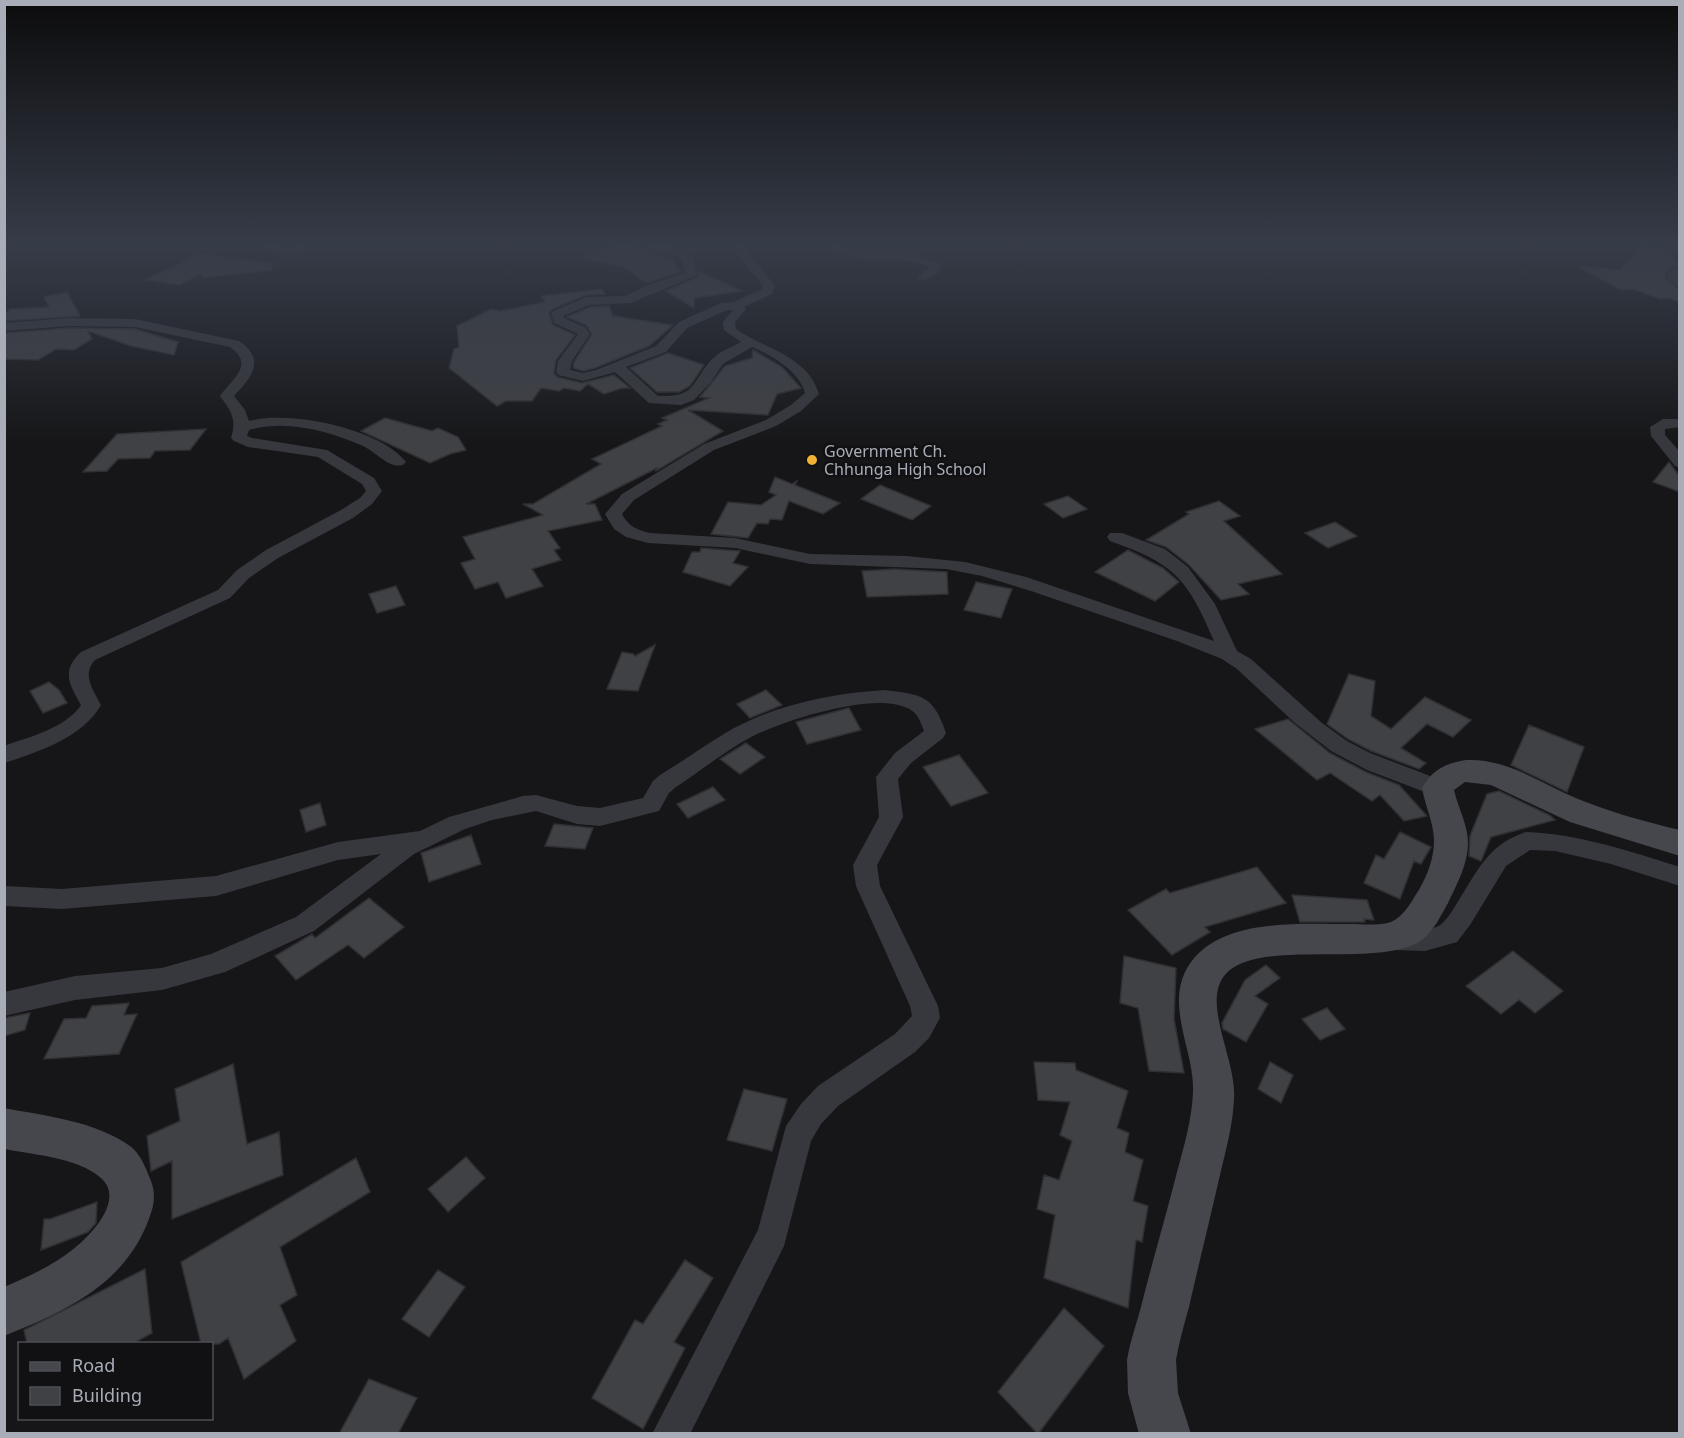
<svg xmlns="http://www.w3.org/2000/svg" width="1684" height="1438" viewBox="0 0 1684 1438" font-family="'Noto Sans',sans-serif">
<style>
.building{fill:#404145;stroke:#303034;stroke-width:1.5}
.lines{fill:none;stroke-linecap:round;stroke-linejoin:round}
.street{fill:#37383d;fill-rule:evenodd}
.secondary{fill:#45474d;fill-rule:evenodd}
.poi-dot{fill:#f2b134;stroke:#111113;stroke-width:2}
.labels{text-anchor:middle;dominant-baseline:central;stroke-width:5;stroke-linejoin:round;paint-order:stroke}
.far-poi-label{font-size:16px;fill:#a8adb8;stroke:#111113;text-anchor:start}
</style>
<rect width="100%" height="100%" fill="#161618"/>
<path class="building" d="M620 244H628L667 258H674V264L681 272 646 283 624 267 581 258Z
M1644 246 1671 252 1667 255 1676 257 1673 260 1680 262V265L1667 270 1665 278 1680 290V302L1669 298 1660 299 1633 289 1621 290 1577 266 1620 270Z
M200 254 272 263V270L203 278 200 274 180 285 145 280Z
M698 271H699L742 291 694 298V308L666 291 698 277Z
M602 289 605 294 586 295 552 309 549 313 553 325 575 335 556 360 554 373 557 377 582 383 614 375 630 388H622L604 394 588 384 580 391 564 388 559 391 541 388 532 401H506L497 406 449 368 454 349 459 347 457 326 491 309 500 311 545 302 541 296Z
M67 292 80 316 4 321V315L10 309 49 307 44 297Z
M609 306 613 316 673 325 649 346 595 368 583 371 573 368 574 362 592 334 586 325 567 317 590 307Z
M69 328 135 329 178 342 174 355 131 346 88 331 92 339 74 350 56 349 38 360 4 359V333Z
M753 350 782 367 801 388 777 394 768 415 688 410 723 431 656 471 657 468 586 504H595L602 520 548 531 560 548 554 550 561 560 532 569 543 586 506 598 498 582 475 589 461 563 475 559 463 537 543 515 523 504H533L601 464 592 459 662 426 658 424 667 420 662 418 709 398 700 397 725 366 752 358Z
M668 353 704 365 690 386 679 392H657L630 368Z
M385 418 432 431 438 428 458 437 466 450 450 454 430 463 361 431Z
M206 429 190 450 155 451 150 458 118 459 107 471 83 472 117 434Z
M1669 462 1680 477V492L1653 482Z
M775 477 792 484 797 481 795 485 840 503 823 514 789 501 782 520 770 519 768 524 757 523 748 538 711 534 728 502 761 505 776 495 769 492Z
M880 485 931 506 912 520 861 499Z
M1068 496 1087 509 1063 518 1044 504Z
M1219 501 1240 516 1224 521 1282 574 1238 584 1249 594 1221 600 1189 565 1166 547 1146 540 1189 514 1186 512Z
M1335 522 1357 536 1328 548 1305 533Z
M701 548 740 551 733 563 748 567 730 586 683 572 692 552H700Z
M1128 550 1163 568 1179 582 1155 601 1095 572Z
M894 569 947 572 948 594 867 597 862 571Z
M976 582 1012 589 1001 618 964 610Z
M396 586 405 605 377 613 369 594Z
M655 645 638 691 607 689 622 652 633 654 635 656Z
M1349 674 1375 681 1371 716 1391 729 1425 697 1471 720 1453 737 1427 724 1401 748 1426 763 1419 769 1371 751 1348 739 1327 724Z
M49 682 59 690 67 703 43 713 30 691Z
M766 690 782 705 750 718 737 704Z
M849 708 861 730 807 744 796 722Z
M1288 719 1330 753 1366 772 1399 785 1427 816 1404 821 1380 795 1372 801 1330 773 1317 780 1255 729Z
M1529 725 1584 747 1567 792 1511 765Z
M746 743 765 757 740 774 720 759Z
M959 755 988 793 951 806 923 767Z
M713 787 725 800 688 818 677 804Z
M1499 791 1549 815 1555 820 1491 837 1481 861 1469 856 1470 836 1487 794Z
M320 803 326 825 306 832 300 810Z
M554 824 593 828 585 849 545 846Z
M1400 832 1431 847 1421 864 1414 861 1400 899 1364 883 1376 855 1384 859Z
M471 835 481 864 429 882 421 853Z
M1257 867 1286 903 1205 927 1210 932 1172 955 1128 910 1166 889 1170 893Z
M1292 895 1367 900 1374 920 1364 919 1365 922H1300Z
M369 898 404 927 364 958 348 945 296 980 275 956 312 934 315 938Z
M1513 951 1563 991 1535 1013 1519 1000 1501 1014 1466 986Z
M1124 956 1176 968 1174 1019 1184 1073 1149 1071 1138 1008 1120 1003Z
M1266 965 1280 978 1255 996 1268 1004 1246 1042 1223 1029 1222 1023 1245 980Z
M129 1003 124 1015 137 1014 119 1054 44 1059 64 1019 86 1018 92 1006Z
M1327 1008 1345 1029 1320 1040 1302 1019Z
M30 1013 25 1030 4 1036V1018Z
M1034 1062 1075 1063 1076 1070 1128 1091 1117 1128 1129 1133 1125 1152 1143 1160 1133 1201 1148 1206 1142 1242 1136 1240 1128 1308 1044 1278 1055 1215 1037 1209 1044 1175 1059 1180 1072 1141 1060 1135 1070 1102 1038 1100Z
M1270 1062 1293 1075 1281 1103 1258 1089Z
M233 1064 247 1144 279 1132 283 1175 172 1219V1161L151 1171 147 1136 180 1121 175 1089Z
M744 1089 787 1099 772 1151 727 1140Z
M466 1157 485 1178 448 1212 428 1189Z
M356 1158 370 1192 280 1247 297 1295 280 1305 296 1341 244 1379 228 1338 219 1344H201L181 1262Z
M97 1202 96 1223 88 1232 41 1250 44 1219H50Z
M685 1260 713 1278 674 1342 685 1348 643 1429 592 1398 635 1320 643 1324Z
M145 1269 152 1333 132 1344H27L24 1330Z
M438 1270 465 1287 429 1337 402 1319Z
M1064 1308 1104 1346 1038 1434 998 1392Z
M369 1379 417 1398 398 1434H339Z"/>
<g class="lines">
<path class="street" d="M261 244 291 248 298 244H310C297 259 275 256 261 244Z
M634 244C648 244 683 244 691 256 695 261 695 269 697 275L631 303 589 305 563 316 564 318 585 327 590 334 572 361 570 370 583 373 596 370 656 346 679 322 721 303 734 302 762 289 763 286 730 244H741L775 286 772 294 744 307 746 309 735 322 736 329C764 349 807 355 819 394L801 411 776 426 714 450 634 500 622 514C628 526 637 530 650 533L735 538 810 554 907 556 965 562 1026 577 1214 641C1187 578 1175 564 1110 541L1107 537 1110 533H1122L1165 549 1188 567 1215 604 1237 651 1251 659 1322 723 1347 741 1370 753 1446 782 1449 788 1446 794 1438 796 1430 794 1367 770 1331 751 1295 723 1237 669 1222 659 1177 641 1031 591 982 576 946 569 810 564 735 548 648 543 626 537 614 529 605 514 622 494 704 444 766 420 791 405 805 393C799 371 771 355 752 347L723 364 711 382 694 400 681 405 649 403 615 372 583 381 558 375 556 372 558 361 578 334 554 323 551 314 553 311 587 297 625 296 648 285 685 273 682 259 678 256ZM727 310H733L723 322 724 330 741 342C732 347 719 352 712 359 690 384 697 397 658 396L626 367 666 352 687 328Z
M824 244H838L852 252 918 255 942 266 937 274 923 281 917 278 930 267C896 252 854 270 824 244Z
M1680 267V288L1667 279 1669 271Z
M69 318 135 319 239 341C267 360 251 378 234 396L245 410 249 421C288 410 380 428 406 462L403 465C389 469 376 452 363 446 329 431 286 419 249 430L247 436 252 438 327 450 374 478 382 491 372 504 353 518 278 558 249 578 230 598 95 660C81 675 94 691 101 705 83 737 39 752 4 763V746C29 737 66 728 81 705 69 684 61 671 81 652L218 590 237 570 266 550 341 510 360 498 366 491 362 484 318 457 248 447 234 441 231 438C237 419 231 411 220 396 231 380 256 365 230 347L135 327 69 326 4 331V323Z
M1663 419H1680V427L1665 429V435L1680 452V468L1675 466 1651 436 1650 427Z
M885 690C923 695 933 695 946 733L943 738 911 763 898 779 903 817 877 865 880 886 938 1006 940 1018 929 1038 915 1052 838 1106 821 1124 811 1141 784 1246 690 1434H652L758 1230 786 1126 801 1104 818 1086 895 1034 912 1016 910 1006 856 886 853 865 879 817 876 777 895 753 924 731C920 720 917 711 905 707 870 693 786 720 753 736 726 750 702 770 676 787L669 793 659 811 651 813 600 826 577 824 536 811 492 820 465 829 414 854 314 931 225 972 162 990 75 1000 4 1016V992L75 976 162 968 211 954 296 917 381 854 338 860 216 896 62 909 4 906V886L62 889 216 876 338 842 420 831 449 817 523 796 536 795 577 806 600 808 643 798 653 781 660 775C685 760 709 742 734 728 779 704 834 693 885 690Z
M1526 832C1579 834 1629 851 1680 867V886L1611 864 1555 851 1530 850 1506 866 1470 925 1457 942 1425 951 1394 950 1385 947 1381 939 1385 931C1402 926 1425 935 1440 925 1446 921 1453 910 1457 903 1477 872 1488 844 1526 832Z"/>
<path class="secondary" d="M1466 760C1507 758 1542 784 1578 799 1611 812 1645 822 1680 830V856L1570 822 1491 785 1465 782 1454 790C1458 808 1468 825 1468 843 1468 864 1457 884 1448 903 1441 915 1434 931 1422 940 1376 972 1242 932 1220 983 1207 1012 1237 1065 1234 1099 1233 1124 1226 1150 1220 1175 1210 1219 1199 1263 1189 1307 1184 1325 1179 1342 1176 1360L1178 1393 1191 1434H1139L1128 1393 1127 1360C1130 1341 1137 1323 1142 1303 1153 1259 1166 1216 1177 1172 1184 1146 1192 1119 1193 1092 1195 1048 1159 998 1195 957 1230 918 1303 924 1350 924 1363 924 1379 926 1391 922 1405 916 1412 900 1420 888 1428 874 1434 857 1434 841 1434 823 1425 806 1422 788 1432 770 1446 763 1466 760Z
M4 1108C46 1116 95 1121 130 1146 141 1154 146 1169 151 1181 157 1197 153 1209 147 1224 121 1287 63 1312 4 1336V1287C23 1279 41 1271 58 1260 80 1247 129 1203 101 1178 77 1157 34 1155 4 1149Z"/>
</g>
<linearGradient id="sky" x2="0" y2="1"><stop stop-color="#0c0c0d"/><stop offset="0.55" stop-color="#363c48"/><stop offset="1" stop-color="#363c48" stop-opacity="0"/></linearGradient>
<rect width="1684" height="446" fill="url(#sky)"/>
<circle class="poi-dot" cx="812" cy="460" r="6"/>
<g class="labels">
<g class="far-poi-label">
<text x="824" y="451">Government Ch.<tspan x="824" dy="18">Chhunga High School</tspan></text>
</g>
</g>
<rect width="1684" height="1438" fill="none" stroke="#a8adb8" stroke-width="12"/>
<rect x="18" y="1342" width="195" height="78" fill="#111113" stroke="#4d4f55" stroke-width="1.5"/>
<rect x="30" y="1362" width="30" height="9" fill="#45474d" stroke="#4d4f55" stroke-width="1.5"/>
<text x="72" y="1372" font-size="18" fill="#a8adb8">Road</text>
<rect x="30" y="1387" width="30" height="18" fill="#404145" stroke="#4d4f55" stroke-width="1.5"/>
<text x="72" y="1402" font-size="18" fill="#a8adb8">Building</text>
</svg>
